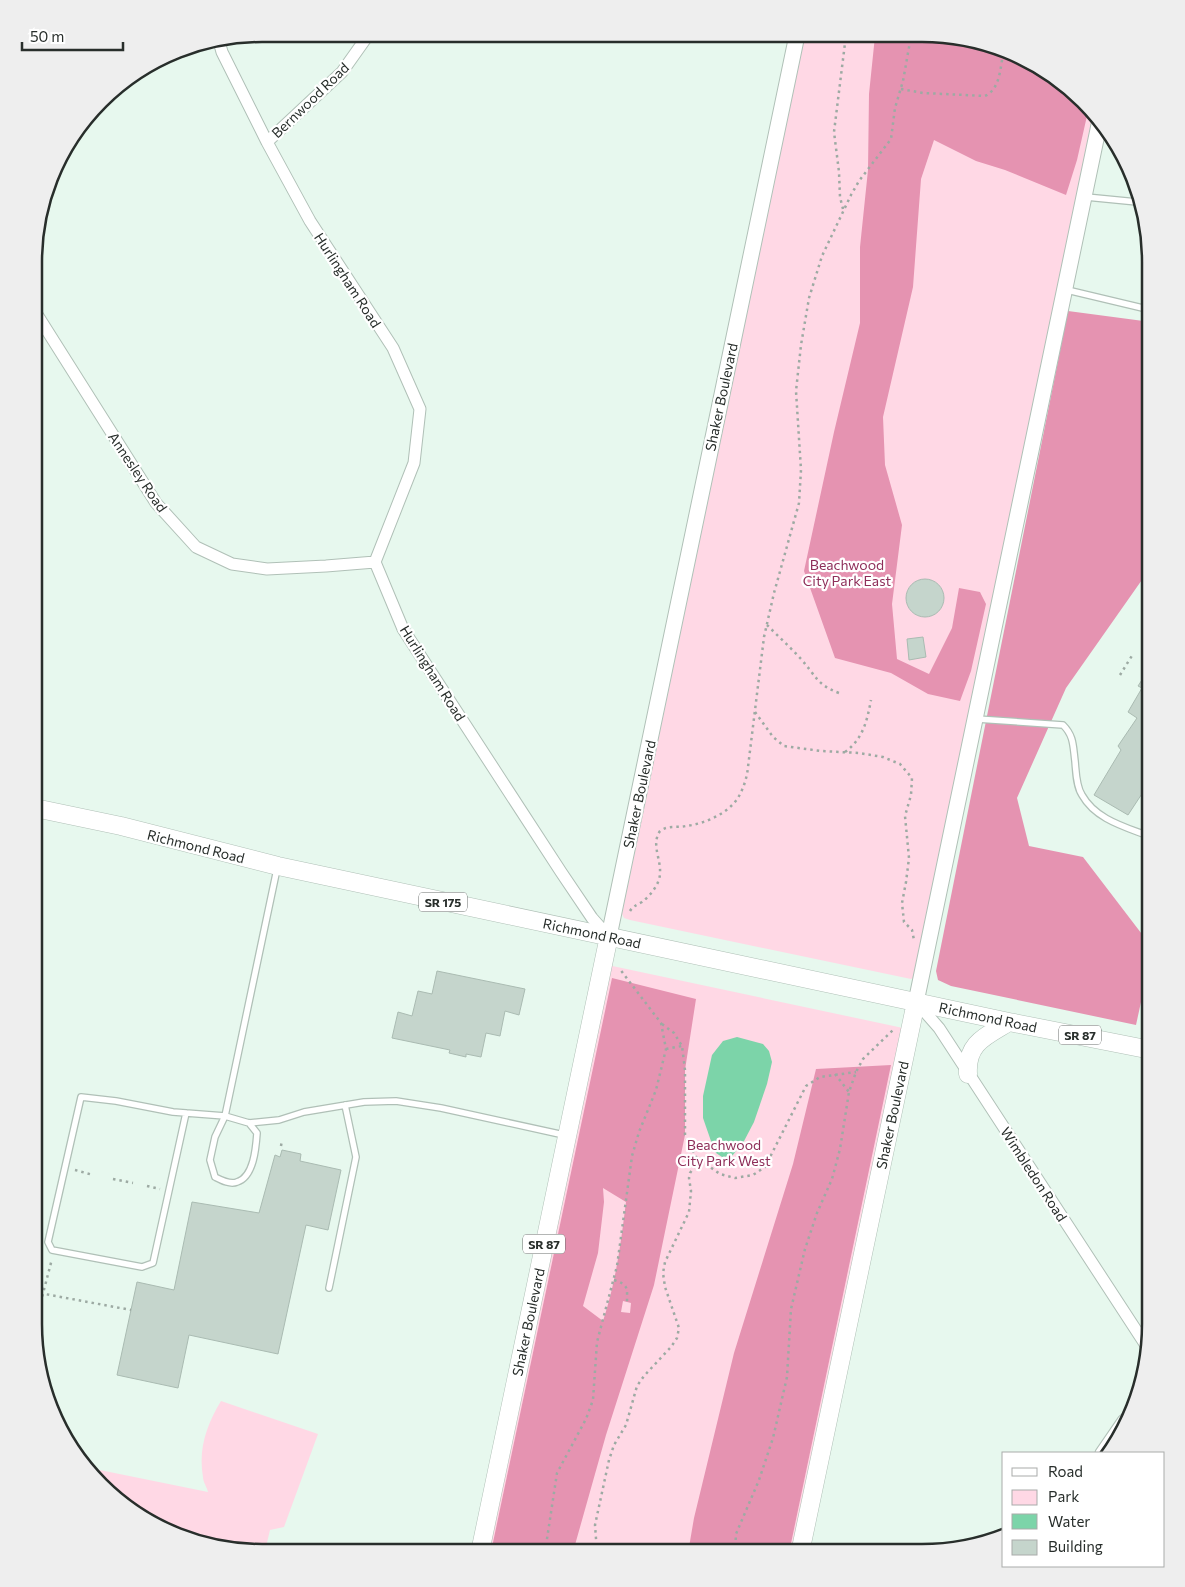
<svg xmlns="http://www.w3.org/2000/svg" width="1185" height="1587" viewBox="0 0 1185 1587" font-family="Commissioner,sans-serif">
<style>
.green{fill:#ffd8e5}
.forest{fill:#e593b1;fill-rule:evenodd}
.water{fill:#7cd4a9}
.building{fill:#c5d5cc;stroke:#aabbb2}
.lines{fill:none;stroke-linecap:round;stroke-linejoin:round}
.lane-casing{stroke:#b0c0b7;stroke-width:8}
.street-casing{stroke:#b0c0b7;stroke-width:13}
.secondary-casing{stroke:#b0c0b7;stroke-width:17}
.primary-casing{stroke:#b0c0b7;stroke-width:19}
.path{stroke:#9daaa3;stroke-width:2.5;stroke-dasharray:2.5 4;stroke-linecap:butt}
.lane{stroke:#fff;stroke-width:5.5}
.street{stroke:#fff;stroke-width:11}
.secondary{stroke:#fff;stroke-width:15}
.primary{stroke:#fff;stroke-width:18}
.labels{text-anchor:middle;dominant-baseline:central;stroke-width:4.5;stroke-linejoin:round;paint-order:stroke}
.shield{fill:#fff;stroke:#686d6b;stroke-width:1}
.shield-label{font-size:12px;font-weight:bold;fill:#282e2b}
.street-label{font-size:14px;fill:#282e2b;stroke:#fff}
.park-label{font-size:14px;fill:#8e2e59;stroke:#fff}
.rim{fill:none;stroke:#282e2b;stroke-width:2.5}
</style>
<rect width="100%" height="100%" fill="#e7f8ee"/>
<path class="green" d="M805 35 953 36 1050 72 1096 114 913 978 911 979 630 920 624 918 622 914Z
M603 964 903 1028 800 1553 480 1552Z
M221 1401 318 1434 284 1527 270 1530 265 1551H233L135 1515 91 1476 85 1467 208 1492C207 1487 203 1482 203 1477 198 1449 207 1424 221 1401Z"/>
<path class="forest" d="M875 36H953L1050 72 1089 107 1077 160 1066 195 1005 170 976 161 934 140 921 179 913 287 883 417 885 465 902 525 892 604 897 659 929 674 952 628 959 588 980 592 986 604 971 671 960 701 928 694 891 673 835 658 804 571 834 432 860 323V247L868 170 869 94Z
M1068 311 1151 322V567L1066 688 1017 798 1029 846 1083 857 1151 946V956L1136 1025 951 986 938 980 936 971Z
M612 978 696 999 685 1070V1135L654 1285 606 1435 573 1552H491ZM603 1188 626 1202C621 1242 616 1282 603 1321L583 1306 598 1253 604 1202ZM623 1301 631 1303 630 1313 621 1312Z
M891 1065 789 1553H688L694 1518 734 1353 793 1164 816 1069Z"/>
<path class="water" d="M737 1037 763 1044 769 1051 772 1062 767 1084 754 1122 743 1143 732 1156 722 1157 716 1153 712 1144 703 1118V1096L712 1055 723 1041Z"/>
<path class="building" d="M906 598a19 19 0 1 1 38 0a19 19 0 1 1-38 0Z
M923 637 926 657 909 660 907 639Z
M1151 666V780L1128 815 1094 795 1121 750 1118 746 1137 718 1128 712 1142 688 1138 686Z
M437 971 525 989 519 1015 505 1011 500 1036 486 1033 481 1057 466 1054V1057L449 1053 450 1050 392 1038 398 1012 412 1016 418 991 432 994Z
M282 1150 301 1154 300 1161 341 1170 328 1230 306 1225 278 1354 189 1335 178 1388 117 1375 137 1282 174 1290 192 1202 259 1213 275 1155 280 1157Z"/>
<g class="lines">
<g class="lane-casing">
<path id="lane" d="M1086 197 1137 202
M1067 290 1151 310
M977 719 1063 725C1074 736 1073 746 1075 761 1076 771 1076 786 1082 795 1096 820 1126 827 1151 837
M186 1113 153 1263 142 1267 52 1250 48 1242 81 1097 116 1101 173 1112 225 1116 249 1123 279 1120 304 1112 364 1102 396 1101 441 1108 564 1135
M249 1123 257 1133C256 1147 254 1177 237 1182 230 1185 221 1180 215 1177L210 1160 215 1137 225 1116 277 869
M329 1288 356 1157 345 1105"/>
</g>
<g class="street-casing">
<path id="street" d="M219 41 222 52 267 142 310 221 393 348 420 409 414 463 375 562 403 629 561 872 592 918 608 936
M267 142 342 72 369 34
M36 313 156 503 196 547 232 564 267 569 326 566 375 562
M918 1004 939 1028 1149 1350
M1101 1453 1123 1421 1131 1414"/>
</g>
<g class="secondary-casing">
<path id="secondary" d="M609 936 797 35
M916 1002 1100 120"/>
</g>
<g class="primary-casing">
<path id="primary" d="M35 808 121 826 278 866 1009 1022 1151 1050
M968 1074C966 1043 986 1036 1009 1022
M480 1552 609 936
M800 1553 916 1002"/>
</g>
<path class="path" d="M901 89 923 93 985 96C1000 89 1000 69 1003 55
M843 209 840 197 839 172 834 132 846 35
M767 625C778 636 790 647 801 659 816 676 817 685 839 693
M1120 675 1133 654
M755 712 773 737 784 746 821 751 859 753 883 757 900 764 912 778 911 795 905 816 909 858 906 882 902 903 904 922 912 930 914 940
M845 752C863 739 867 721 871 700
M630 911C633 906 637 905 642 902 650 896 660 884 660 873 661 859 651 844 660 831 668 825 677 828 686 826 704 824 730 813 739 796 744 787 747 777 748 767L764 637 774 593 799 503 801 470 796 391 801 345 809 298 822 256 851 195 859 181 891 139 895 108 903 81 911 36
M662 1024 674 1033 682 1046 685 1070V1135L696 1157 720 1174 735 1178 753 1175 765 1167 806 1086 820 1077 856 1072
M666 1049 682 1046
M835 1074 849 1092
M281 1146 282 1140
M75 1170 93 1175
M113 1179 133 1183
M147 1186 160 1189
M614 1280C629 1285 627 1288 627 1302
M34 1292 131 1310
M34 1328 52 1259
M545 1552 557 1473 586 1419 593 1400 597 1342 617 1266 632 1156 639 1132 656 1090 666 1049 661 1023 619 968
M597 1552 595 1525 609 1460 614 1445 626 1425 637 1386 644 1376 671 1347 677 1338 679 1328 665 1287 663 1273 665 1262 689 1212 691 1191 689 1178 690 1173 699 1160
M735 1553 736 1534 759 1480 773 1438 787 1377 791 1309 805 1249 817 1213 832 1179 840 1149 849 1092 856 1072 863 1059 895 1028"/>
<use href="#lane" class="lane"/>
<use href="#street" class="street"/>
<use href="#secondary" class="secondary"/>
<use href="#primary" class="primary"/>
</g>
<g class="labels">
<g class="shield">
<rect x="419" y="892.5" width="48" height="19" rx="4"/>
<rect x="1059" y="1025.5" width="42" height="19" rx="4"/>
<rect x="523" y="1234.5" width="42" height="19" rx="4"/>
</g>
<g class="shield-label">
<text x="443" y="902">SR 175</text>
<text x="1080" y="1035">SR 87</text>
<text x="544" y="1244">SR 87</text>
</g>
<g class="street-label">
<text transform="translate(310 100) rotate(-44)">Bernwood Road</text>
<text transform="translate(348 280) rotate(57)">Hurlingham Road</text>
<text transform="translate(721 397) rotate(-78)">Shaker Boulevard</text>
<text transform="translate(138 472) rotate(56)">Annesley Road</text>
<text transform="translate(433 673) rotate(58)">Hurlingham Road</text>
<text transform="translate(639 794) rotate(-78)">Shaker Boulevard</text>
<text transform="translate(196 846) rotate(14)">Richmond Road</text>
<text transform="translate(592 933) rotate(12)">Richmond Road</text>
<text transform="translate(988 1017) rotate(12)">Richmond Road</text>
<text transform="translate(892 1115) rotate(-78)">Shaker Boulevard</text>
<text transform="translate(1034 1174) rotate(57)">Wimbledon Road</text>
<text transform="translate(528 1322) rotate(-78)">Shaker Boulevard</text>
</g>
<g class="park-label">
<text x="847" y="564">Beachwood<tspan x="847" dy="16">City Park East</tspan></text>
<text x="724" y="1144">Beachwood<tspan x="724" dy="16">City Park West</tspan></text>
</g>
</g>
<path d="M0 0H1185V1587H0ZM262 42H922A220 220 0 0 1 1142 262V1324A220 220 0 0 1 922 1544H262A220 220 0 0 1 42 1324V262A220 220 0 0 1 262 42Z" fill="#eee" fill-rule="evenodd"/>
<path class="rim" d="M262 42H922A220 220 0 0 1 1142 262V1324A220 220 0 0 1 922 1544H262A220 220 0 0 1 42 1324V262A220 220 0 0 1 262 42Z"/>
<rect x="1002" y="1452" width="162" height="115" fill="#ffffff" stroke="#a9abaa"/>
<rect x="1012" y="1468" width="25" height="8" fill="#ffffff" stroke="#a9abaa"/>
<text x="1048" y="1477" font-size="15" fill="#282e2b">Road</text>
<rect x="1012" y="1490" width="25" height="15" fill="#ffd8e5" stroke="#a9abaa"/>
<text x="1048" y="1502" font-size="15" fill="#282e2b">Park</text>
<rect x="1012" y="1514" width="25" height="15" fill="#7cd4a9" stroke="#a9abaa"/>
<text x="1048" y="1527" font-size="15" fill="#282e2b">Water</text>
<rect x="1012" y="1540" width="25" height="15" fill="#c5d5cc" stroke="#a9abaa"/>
<text x="1048" y="1552" font-size="15" fill="#282e2b">Building</text>
<path d="M22 42v8h101v-8" fill="none" stroke="#282e2b" stroke-width="2.5"/>
<text x="30" y="42" font-size="15" fill="#282e2b" stroke="#ffffff" stroke-width="4" paint-order="stroke">50 m</text>
</svg>
